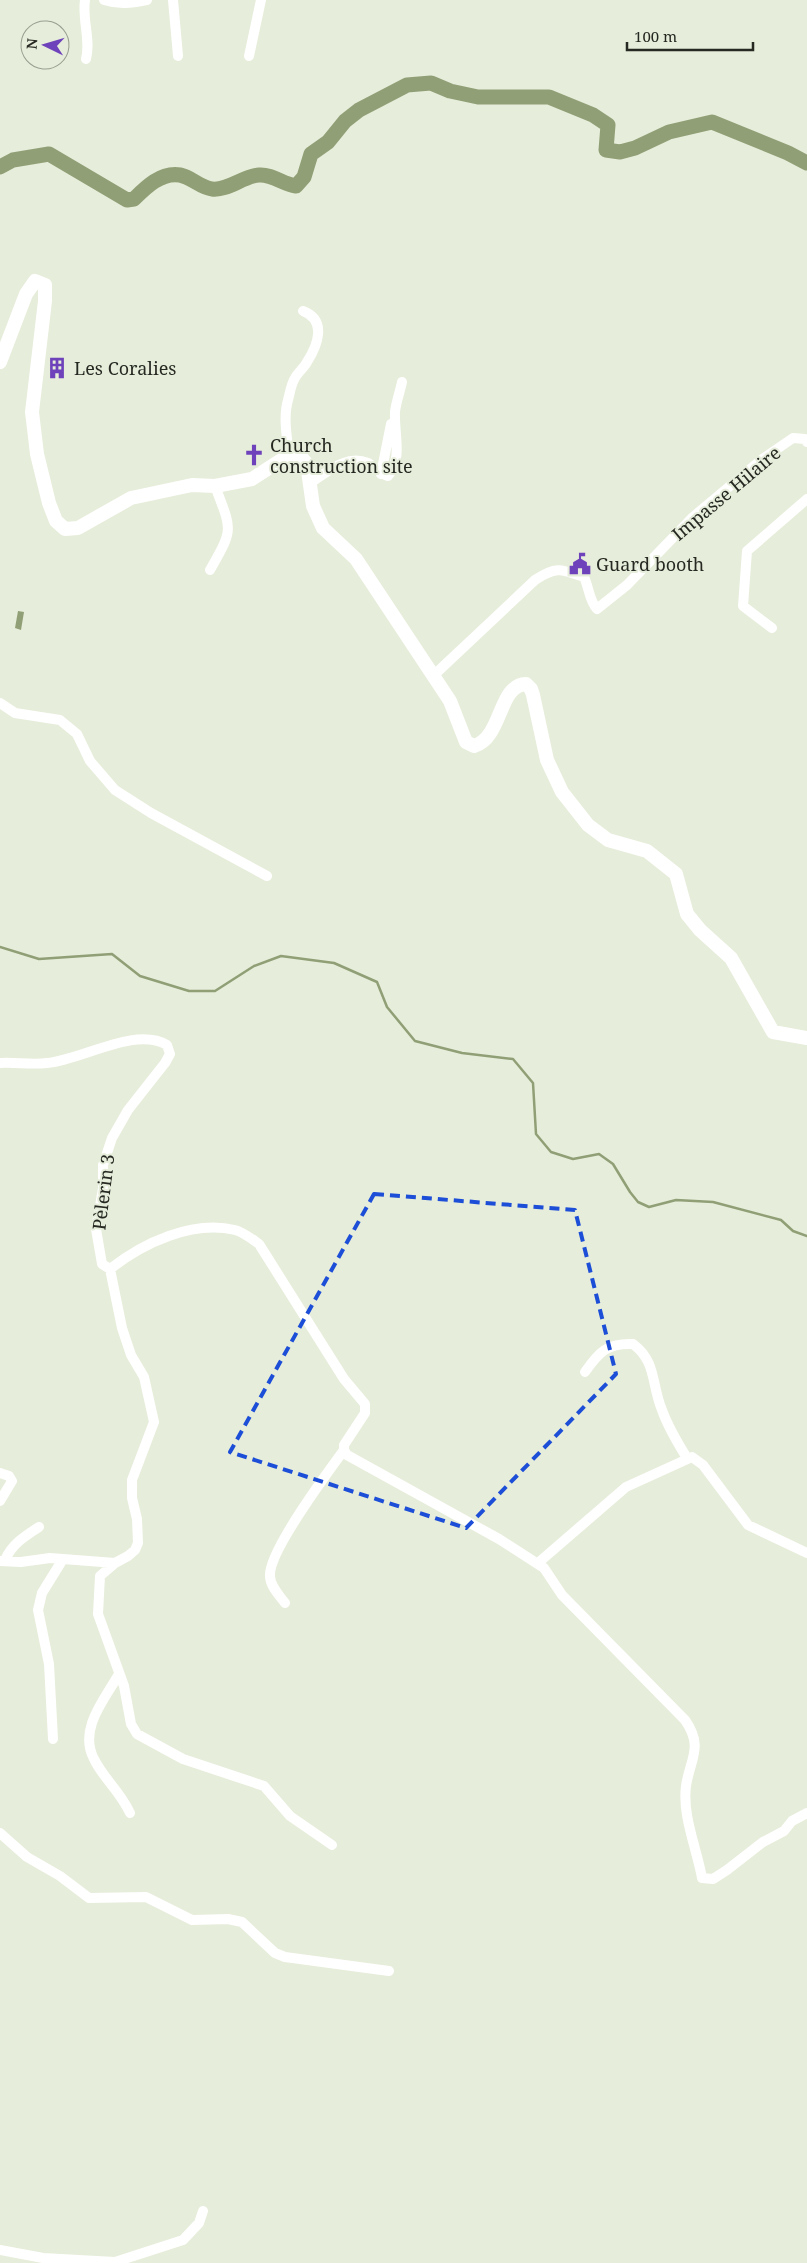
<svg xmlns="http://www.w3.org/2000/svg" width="807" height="2263" viewBox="0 0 807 2263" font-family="'Noto Serif',serif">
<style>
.water{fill:#909f76}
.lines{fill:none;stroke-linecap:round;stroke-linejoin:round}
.stream{stroke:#909f76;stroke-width:2.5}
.river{stroke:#909f76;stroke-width:15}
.street{stroke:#fff;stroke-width:10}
.secondary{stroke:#fff;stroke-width:14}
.marked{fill:none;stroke:#1d4ed8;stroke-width:4;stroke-dasharray:10 6;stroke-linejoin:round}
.labels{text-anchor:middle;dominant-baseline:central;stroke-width:4;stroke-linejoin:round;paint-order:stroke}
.poi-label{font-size:18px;fill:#262922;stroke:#e6edda;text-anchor:start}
.street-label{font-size:18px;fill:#262922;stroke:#e6edda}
</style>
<rect width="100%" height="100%" fill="#e6edda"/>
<path class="water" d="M18 611 24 612 21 630 15 628Z"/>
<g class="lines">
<path class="stream" d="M0 947 39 959 112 954 140 976 189 991H215L254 966 281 956 334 963 377 982 387 1007 415 1041 462 1053 513 1059 533 1083 536 1134 551 1152 573 1159 599 1154 613 1164 630 1192 638 1202 649 1207 676 1200 713 1202 781 1220 793 1231 807 1236"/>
<path class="river" d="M0 167 13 160 49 154 127 200 134 199C146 187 161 172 180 175 191 177 201 188 212 189 228 191 243 176 259 175 272 174 283 184 296 186L304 177 311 154 328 142 345 121 359 110 407 85 431 83 450 91 478 97H549L593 115 608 125 606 150 620 152 635 148 669 132 712 122 788 153 807 163"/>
<path class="street" d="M85 0C82 20 91 40 86 59
M104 0C120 5 131 3 147 0
M173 0 178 56
M249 56 261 0
M289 455C287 438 283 417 288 400 290 393 291 384 295 378 298 372 304 368 307 362 318 345 327 320 303 311
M381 474 391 424
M310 483C328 472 346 454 368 463 376 467 379 474 388 476 403 458 394 435 395 412 396 402 400 392 402 382
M210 570C234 528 232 531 215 486
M772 628 743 606 747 551 807 499
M433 676 535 580C556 566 561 569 584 577 589 587 589 601 597 609L627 585 693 517 761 460 793 438 805 439 807 442
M0 703 15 713 60 720 77 734 90 761 115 790 151 813 267 876
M0 1063C15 1062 32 1065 47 1063 82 1060 135 1026 167 1045L170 1054 165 1063 128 1110 112 1138 103 1165V1188L96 1229 102 1264 110 1269C143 1243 192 1220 235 1230 243 1232 252 1239 259 1244L344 1379 365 1404V1413L344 1445V1450C328 1472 268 1552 270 1576 270 1586 279 1595 285 1603
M585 1372C599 1352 607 1343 633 1344 657 1362 651 1384 662 1410 668 1427 677 1442 687 1458
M344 1450 347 1455 499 1539 544 1568 562 1595 685 1720C704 1747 690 1759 686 1786 682 1816 697 1849 702 1878L713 1879 727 1870 763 1842 784 1831 792 1821 807 1813
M0 1473 9 1476 12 1481 0 1501
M5 1560C12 1544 25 1536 39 1527
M0 1561 21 1562 50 1558 115 1563 128 1556 135 1550 138 1543 137 1519 132 1498V1480L154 1422 144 1377 131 1355 122 1328 110 1269
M538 1563 626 1487 692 1457 703 1465 748 1525 807 1553
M114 1564 100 1576 98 1614 124 1686 131 1724 137 1734 183 1759 264 1786 290 1816 332 1845
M119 1674C105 1699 78 1729 94 1759 103 1778 120 1791 130 1813
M53 1739 49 1664 38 1610 42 1593 63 1559
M0 1833 27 1857 60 1876 89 1898 146 1897 192 1920 228 1919 242 1922 275 1953 285 1957 389 1971
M0 2250 43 2258 115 2262 183 2240 199 2223 203 2211"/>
<path class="secondary" d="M0 362 26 294 35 281 45 285V301L32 412 37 454 49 503 56 521 65 529 78 528 131 498 192 485 215 486 252 479 289 455 301 457 307 464 313 506 323 528 356 559 450 701 466 742 474 746C503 737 498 685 526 684L531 689 533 695 547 760 562 792 588 825 608 840 647 851 676 874 687 914 700 930 731 958 773 1032 807 1038"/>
</g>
<path class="marked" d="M374 1194 575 1210 616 1374 466 1528 230 1452Z"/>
<defs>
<g id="building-bare" transform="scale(1.725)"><path d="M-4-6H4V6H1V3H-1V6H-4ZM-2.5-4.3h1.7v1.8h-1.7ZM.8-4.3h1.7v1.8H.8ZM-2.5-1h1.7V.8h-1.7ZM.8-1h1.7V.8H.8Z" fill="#6e42ba" stroke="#e6edda" stroke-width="2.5" paint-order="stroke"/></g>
<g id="church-bare" transform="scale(1.725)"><path d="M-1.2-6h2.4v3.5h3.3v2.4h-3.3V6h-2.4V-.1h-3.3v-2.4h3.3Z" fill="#6e42ba" stroke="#e6edda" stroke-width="2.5" paint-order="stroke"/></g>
<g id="civic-bare" transform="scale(1.725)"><path d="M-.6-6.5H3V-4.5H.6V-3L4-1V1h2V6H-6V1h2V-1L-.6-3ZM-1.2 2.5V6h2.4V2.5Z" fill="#6e42ba" stroke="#e6edda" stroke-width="2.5" paint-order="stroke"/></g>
</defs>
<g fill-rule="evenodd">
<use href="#building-bare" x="57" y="368"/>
<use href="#church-bare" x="254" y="455"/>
<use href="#civic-bare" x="580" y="564"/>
</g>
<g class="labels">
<g class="poi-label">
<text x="74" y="368">Les Coralies</text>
<text x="270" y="445">Church<tspan x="270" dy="21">construction site</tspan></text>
<text x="596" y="564">Guard booth</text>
</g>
<g class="street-label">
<text transform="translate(726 493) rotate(-40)">Impasse Hilaire</text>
<text transform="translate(103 1192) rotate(-83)">Pèlerin 3</text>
</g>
</g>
<g transform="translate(45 45) rotate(275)"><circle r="24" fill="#e6edda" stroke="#999f90"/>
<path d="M0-4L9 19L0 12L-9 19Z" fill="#6e42ba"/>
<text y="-8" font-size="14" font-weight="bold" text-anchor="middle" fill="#262922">N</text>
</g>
<path d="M627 42v8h126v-8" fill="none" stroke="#262922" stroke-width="2.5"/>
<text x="634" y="42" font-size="15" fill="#262922" stroke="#e6edda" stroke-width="4" paint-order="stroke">100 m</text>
</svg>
